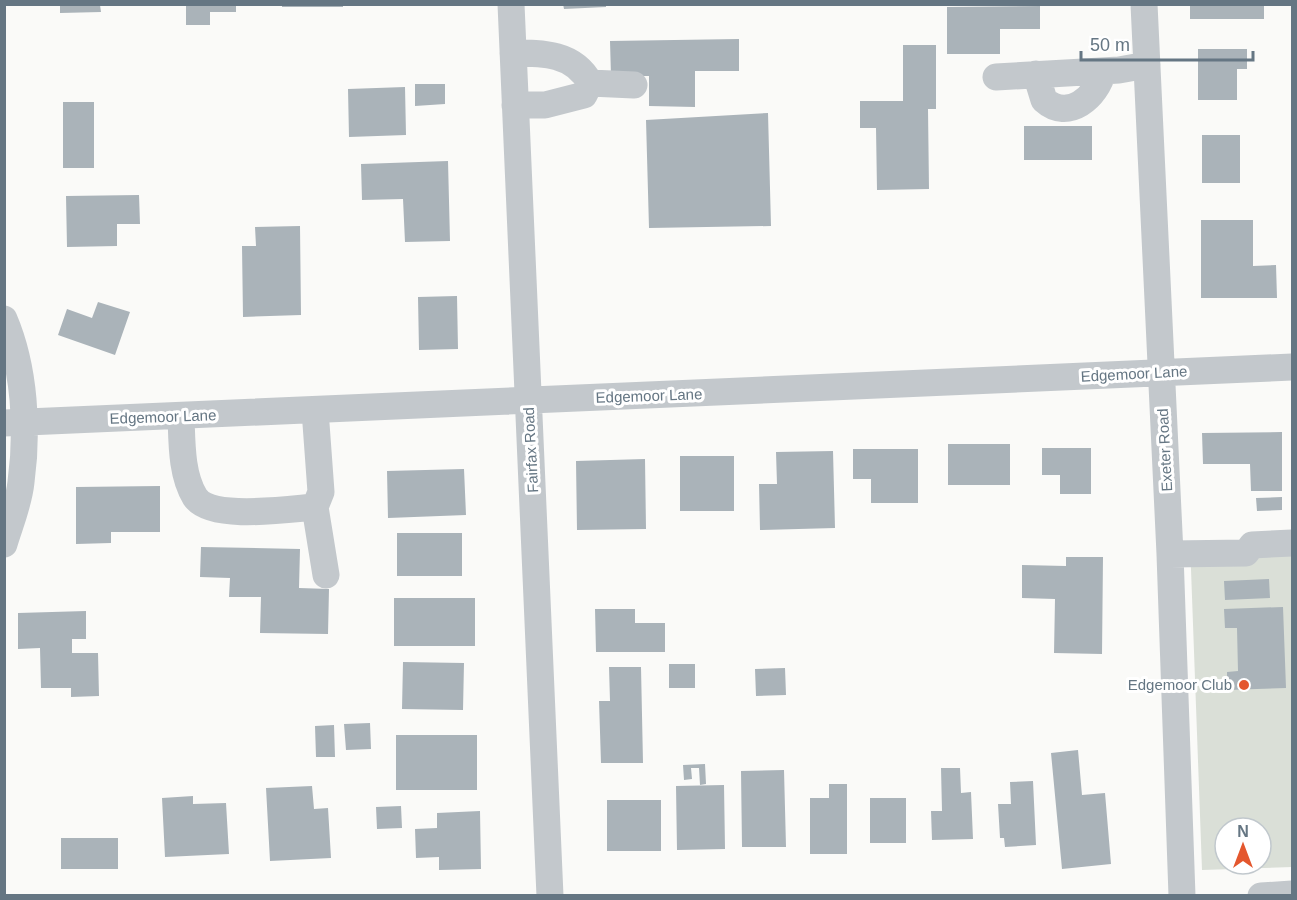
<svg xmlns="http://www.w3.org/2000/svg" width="1297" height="900" font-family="Arial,sans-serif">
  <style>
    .green { fill: #dadfd7; fill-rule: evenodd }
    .building { fill: #aab3b9 }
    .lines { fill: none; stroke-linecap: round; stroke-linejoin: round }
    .minor { stroke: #c3c8cc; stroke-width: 27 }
    .poi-dot { fill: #e4572e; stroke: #fff; stroke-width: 2 }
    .labels { text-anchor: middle; stroke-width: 6; stroke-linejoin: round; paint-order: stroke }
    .street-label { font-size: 15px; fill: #657683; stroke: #fff }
    .poi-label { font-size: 15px; fill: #657683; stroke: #fff; text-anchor: end }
  </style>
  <rect width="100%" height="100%" fill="#fafaf8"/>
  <!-- green -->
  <path class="green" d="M1292 538V867L1202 870 1190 542ZM1225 828H1261V864H1225Z"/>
  <!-- building -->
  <path class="building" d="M186 4H236V12H210V25H186Z
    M282 4H343V7H282Z
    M563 4H606V7L564 9Z
    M1190 4H1264V19H1190Z
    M60 5H100L101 12 60 13Z
    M1040 6V29H1000V54H947V7Z
    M739 39V71H695V107L649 106V76H611L610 41Z
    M903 45H936V109H928L929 189 877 190 876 128H860V101H903Z
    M1198 49H1247V69H1237V100H1198Z
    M415 84H445V104L415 106Z
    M405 87 406 135 349 137 348 89Z
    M63 102H94V168H63Z
    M768 113 771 226 649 228 646 120Z
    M1024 126H1092V160H1024Z
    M1202 135H1240V183H1202Z
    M448 161 450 241 405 242 403 199 362 200 361 164Z
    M139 195 140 224H117V246L67 247 66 196Z
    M1201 220H1253V266L1276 265 1277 298H1201Z
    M300 226 301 315 243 317 242 246H256L255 227Z
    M457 296 458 349 419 350 418 297Z
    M98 302 130 312 115 355 58 335 67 309 92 318Z
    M1282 432V491H1251L1250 464H1203L1202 433Z
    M948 444H1010V485H948Z
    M1042 448H1091V494H1060V475H1042Z
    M853 449H918V503H871V479H853Z
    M833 451 835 528 760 530 759 484H777L776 452Z
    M680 456H734V511H680Z
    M645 459 646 529 577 530 576 461Z
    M464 469 466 515 388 518 387 471Z
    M160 486V532H111V543L76 544V487Z
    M1282 497V510L1257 511 1256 498Z
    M397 533H462V576H397Z
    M201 547 300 549 299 588 329 589 328 634 260 633 261 597H229L230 578 200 577Z
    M1066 557H1103L1102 654 1054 653 1055 599 1022 598V565L1066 566Z
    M1269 579 1270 598 1225 600 1224 581Z
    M394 598H475V646H394Z
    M1283 607 1286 688 1227 690V672L1238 671 1237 628H1225L1224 609Z
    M595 609H635V623H665V652H596Z
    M86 611V639H72V653H98L99 696 71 697V688H41L40 648 18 649V613Z
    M403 662 464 663 463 710 402 709Z
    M669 664H695V688H669Z
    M609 667H641L643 763H601L599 701H610Z
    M785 668 786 695 756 696 755 669Z
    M370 723 371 749 346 750 344 724Z
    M334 725 335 757H316L315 726Z
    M396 735H477V790H396Z
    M1078 750 1082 795 1105 793 1111 864 1062 869 1051 753Z
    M705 764 706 784 700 785 699 768H691L692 779 684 780 683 765Z
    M941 768H960L961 793 971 792 973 839 932 840 931 811H942Z
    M784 770 786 847H742L741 771Z
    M1033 781 1036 845 1005 847 1004 838H1000L998 804H1011L1010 782Z
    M829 784H847V854H810V798H829Z
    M724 785 725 849 677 850 676 786Z
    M312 786 314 809 328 808 331 858 270 861 266 788Z
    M193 796V804L226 803 229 854 165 857 162 798Z
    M870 798H906V843H870Z
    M607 800H661V851H607Z
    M401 806 402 828 377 829 376 807Z
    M480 811 481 869 439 870V857L416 858 415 829 437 828V813Z
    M61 838H118V869H61Z"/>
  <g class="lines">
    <!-- minor -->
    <path class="minor" d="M511 4 550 896
      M1144 4 1170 554 1182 896
      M513 53C543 53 574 53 590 83L584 95 545 105H515
      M1036 74 1044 100C1068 122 1097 97 1103 71
      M996 77 1119 70 1147 65
      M590 83 634 85
      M4 319C25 368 28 430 21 482 19 503 10 524 4 544
      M181 416C182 442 181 474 195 497 211 521 289 509 315 507L321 492 315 410
      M4 423 1292 367
      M315 507 326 575
      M1170 554 1246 553 1252 545 1292 543
      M1261 896 1292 894"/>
  </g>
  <!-- markers -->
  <circle class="poi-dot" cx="1244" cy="685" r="6"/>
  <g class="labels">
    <!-- street labels -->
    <g class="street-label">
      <text transform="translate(1134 374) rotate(-3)" y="5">Edgemoor Lane</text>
      <text transform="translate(649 396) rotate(-2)" y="5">Edgemoor Lane</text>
      <text transform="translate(163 417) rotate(-2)" y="5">Edgemoor Lane</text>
      <text transform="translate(531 450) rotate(-93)" y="5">Fairfax Road</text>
      <text transform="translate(1165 450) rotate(-93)" y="5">Exeter Road</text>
    </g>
    <!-- poi labels -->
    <g class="poi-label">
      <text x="1232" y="690">Edgemoor Club</text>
    </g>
  </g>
  <!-- border -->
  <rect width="1297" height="900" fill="none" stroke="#657683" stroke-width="12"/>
  <!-- north arrow -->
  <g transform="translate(1243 846)"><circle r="28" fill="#ffffff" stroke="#c1c8cd" stroke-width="1.5"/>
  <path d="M0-4.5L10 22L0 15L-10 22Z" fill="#e4572e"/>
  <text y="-9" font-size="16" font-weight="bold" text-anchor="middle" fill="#657683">N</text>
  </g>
  <!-- scale -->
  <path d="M1081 51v9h172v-9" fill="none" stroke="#657683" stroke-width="3"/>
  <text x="1090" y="51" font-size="18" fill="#657683" stroke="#ffffff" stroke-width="4.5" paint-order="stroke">50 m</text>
</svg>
